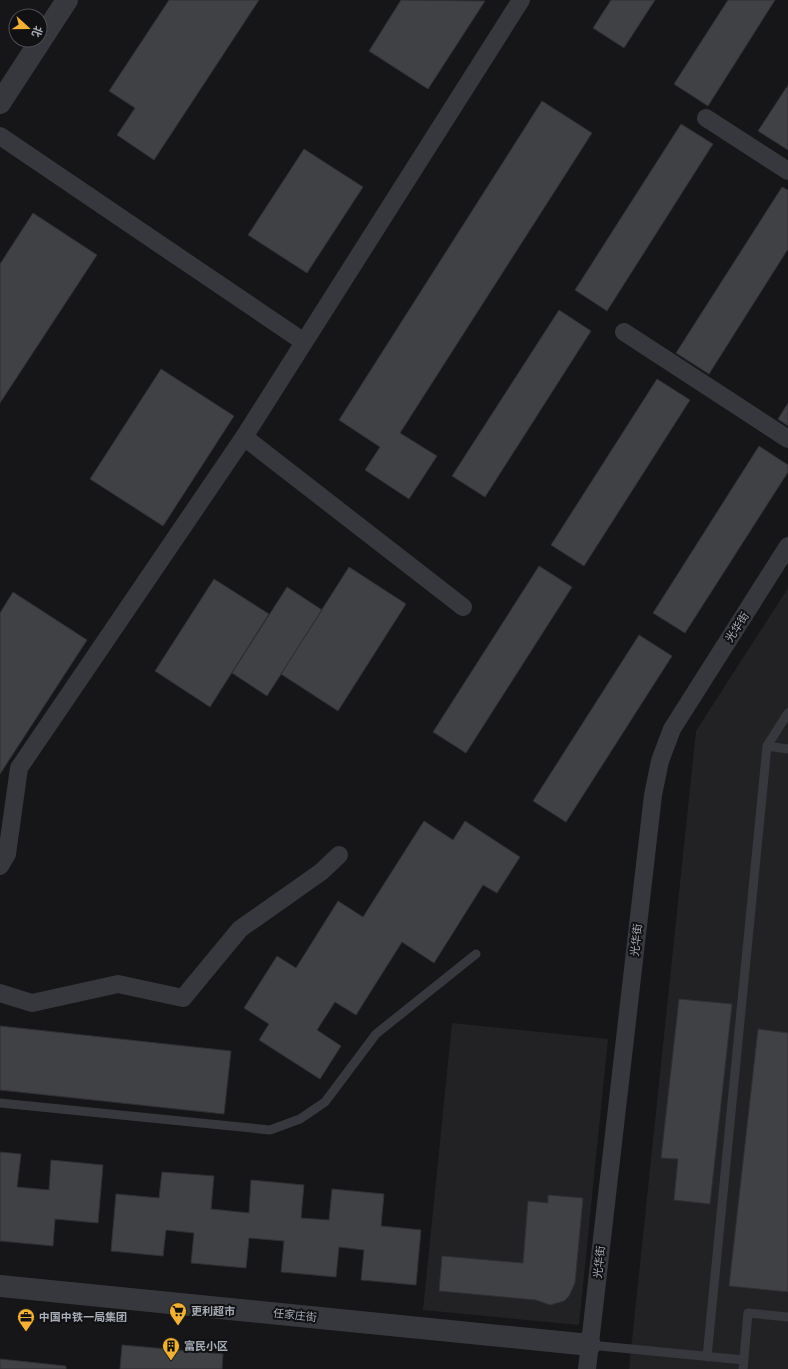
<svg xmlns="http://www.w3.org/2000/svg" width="788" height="1369" font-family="'Nunito Sans','Noto Sans SC',sans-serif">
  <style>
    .built { fill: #222225 }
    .building { fill: #404145; stroke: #303034 }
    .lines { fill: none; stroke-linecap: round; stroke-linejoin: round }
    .service { stroke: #37383d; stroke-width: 9 }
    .minor { stroke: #37383d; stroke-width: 18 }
    .tertiary { stroke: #37383d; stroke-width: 22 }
    .labels { text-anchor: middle; stroke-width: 4; stroke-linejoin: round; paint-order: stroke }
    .street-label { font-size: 11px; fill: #a8adb8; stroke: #111113 }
    .poi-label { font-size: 11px; font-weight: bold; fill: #a8adb8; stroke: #111113; text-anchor: start }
  </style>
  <rect width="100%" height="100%" fill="#161618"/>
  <!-- built -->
  <path class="built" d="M788 588V1369H629L696 731Z
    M452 1023 608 1039 579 1325 423 1310Z"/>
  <!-- building -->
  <path class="building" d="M169 0H259L154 160 117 135 135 108 109 91Z
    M401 0 485 1 428 89 369 51Z
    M611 0H655L624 48 593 28Z
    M728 0H775L708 106 674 84Z
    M788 85V150L758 131Z
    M542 101 592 133 400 433 437 456 409 499 365 470 380 447 339 420Z
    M681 124 713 144 607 311 575 290Z
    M304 149 363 187 307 273 248 235Z
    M782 187 788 190V249L709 374 676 353Z
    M33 213 97 255 0 403V264Z
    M559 310 591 331 485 497 452 476Z
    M161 369 234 416 163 526 90 479Z
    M657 379 690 400 584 566 551 545Z
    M788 403V426L778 419Z
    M759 446 788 465V472L685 633 653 613Z
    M539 566 572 587 466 753 433 732Z
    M349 567 406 604 338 711 281 674Z
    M214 579 269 614 210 707 155 671Z
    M287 587 322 610 267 696 232 673Z
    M13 592 87 640 0 774V613Z
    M639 635 672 656 566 822 533 801Z
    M424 821 453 840 465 821 520 857 497 893 483 885 434 963 402 942 356 1015 335 1002 317 1030 341 1046 320 1079 259 1040 269 1024 244 1008 277 956 296 968 338 901 363 917Z
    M679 999 732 1004 710 1204 674 1200 678 1159 661 1158Z
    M0 1026 231 1051 224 1114 0 1090Z
    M758 1029 788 1033V1292L729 1286Z
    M0 1152 21 1154 17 1187 49 1190 51 1160 103 1165 98 1223 55 1219 53 1246 0 1241Z
    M162 1172 214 1176 211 1209 249 1213 251 1180 304 1185 301 1218 329 1220 332 1189 384 1194 381 1226 421 1230 416 1285 361 1280 364 1250 339 1247 336 1277 281 1272 284 1241 249 1238 246 1268 191 1263 194 1233 166 1230 163 1256 111 1251 116 1194 159 1198Z
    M548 1195 583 1198 575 1283 569 1296 564 1301 550 1305 536 1300 439 1291 442 1256 523 1263 528 1201 548 1203Z
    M122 1345 223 1354 222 1369H120Z
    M0 1359 66 1366V1369H0Z"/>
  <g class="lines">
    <!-- service -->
    <path class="service" d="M767 746 788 749
      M0 1103 270 1130 300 1119 325 1102 376 1034 476 954
      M590 1345 744 1360
      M707 1357 767 746 788 713
      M743 1369 748 1313 788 1317"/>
    <!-- minor -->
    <path class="minor" d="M706 118 788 171
      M0 136 304 342
      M624 332 788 439
      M463 607 244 437 521 0
      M0 866 7 854 19 768 244 437
      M0 993 32 1003 118 984 183 998 240 929 321 872 339 855
      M587 1369 653 795 660 761 672 729 788 546"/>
    <!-- tertiary -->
    <path class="tertiary" d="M0 103 67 0
      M0 1286 590 1345"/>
  </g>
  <!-- icons -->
  <defs>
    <g id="supermarket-pin" transform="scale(0.9)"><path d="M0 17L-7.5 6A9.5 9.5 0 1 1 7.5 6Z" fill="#f2b134" stroke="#111113"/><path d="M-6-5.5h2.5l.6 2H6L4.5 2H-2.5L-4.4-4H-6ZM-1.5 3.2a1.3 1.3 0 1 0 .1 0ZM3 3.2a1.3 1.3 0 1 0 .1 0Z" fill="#111"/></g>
    <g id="office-pin" transform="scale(0.9)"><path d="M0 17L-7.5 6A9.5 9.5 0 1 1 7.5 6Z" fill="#f2b134" stroke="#111113"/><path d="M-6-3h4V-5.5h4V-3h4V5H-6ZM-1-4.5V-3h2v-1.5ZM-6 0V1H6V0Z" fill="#111"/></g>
    <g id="building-pin" transform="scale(0.9)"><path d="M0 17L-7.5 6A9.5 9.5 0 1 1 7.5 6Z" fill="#f2b134" stroke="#111113"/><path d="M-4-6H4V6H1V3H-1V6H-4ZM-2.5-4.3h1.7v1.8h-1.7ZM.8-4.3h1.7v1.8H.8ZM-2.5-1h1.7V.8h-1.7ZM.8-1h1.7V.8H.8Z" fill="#111"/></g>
  </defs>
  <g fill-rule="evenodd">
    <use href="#supermarket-pin" x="178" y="1311"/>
    <use href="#office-pin" x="26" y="1317"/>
    <use href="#building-pin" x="171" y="1346"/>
  </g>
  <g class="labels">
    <!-- street labels -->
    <g class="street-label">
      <text transform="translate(737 627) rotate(-57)" y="4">光华街</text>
      <text transform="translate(636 940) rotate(-84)" y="4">光华街</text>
      <text transform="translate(599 1262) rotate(-84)" y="4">光华街</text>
      <text transform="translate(295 1315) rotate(6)" y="4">任家庄街</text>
    </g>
    <!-- poi labels -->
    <g class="poi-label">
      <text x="191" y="1315">更利超市</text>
      <text x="39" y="1321">中国中铁一局集团</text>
      <text x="184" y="1350">富民小区</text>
    </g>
  </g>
  <!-- north arrow -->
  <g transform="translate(28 28) rotate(111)"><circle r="19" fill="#111113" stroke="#4d4f55"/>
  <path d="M0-3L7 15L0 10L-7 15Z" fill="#f2b134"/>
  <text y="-6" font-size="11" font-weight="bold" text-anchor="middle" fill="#a8adb8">北</text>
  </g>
</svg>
